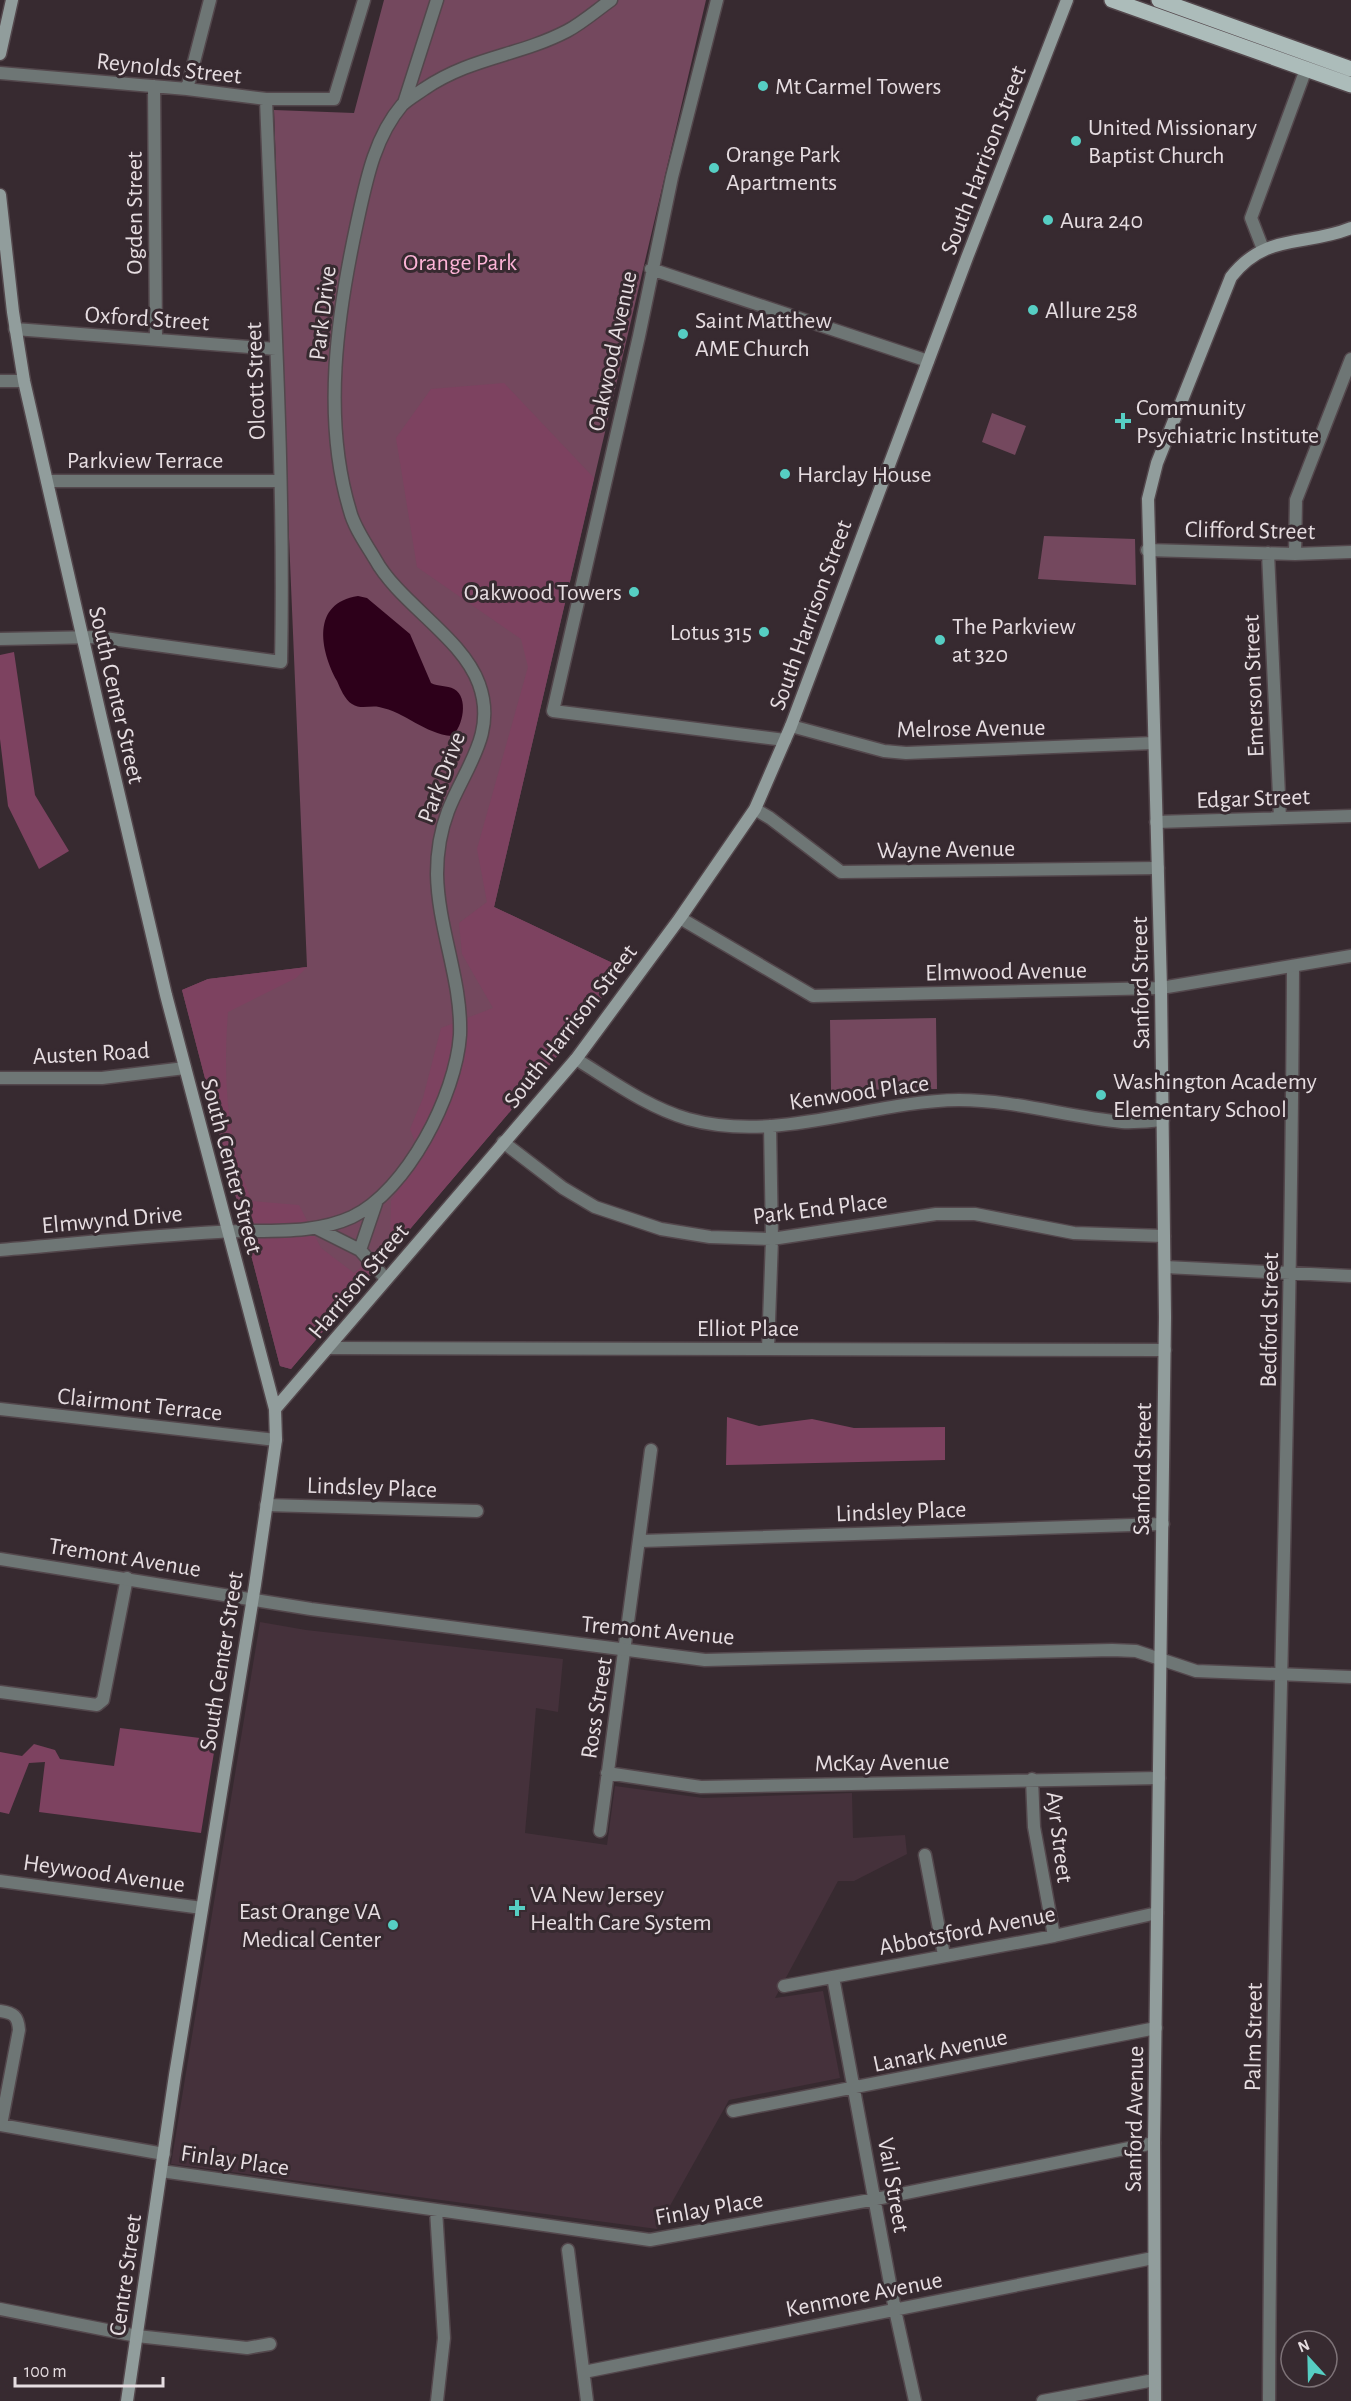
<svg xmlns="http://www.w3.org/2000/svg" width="1351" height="2401" font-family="'Alegreya Sans',sans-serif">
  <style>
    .built { fill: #45313b }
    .green { fill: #74485e }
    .forest { fill: #7d4260 }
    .water { fill: #2d001a }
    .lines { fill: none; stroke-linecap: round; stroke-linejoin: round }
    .minor-casing { stroke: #53474c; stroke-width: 15 }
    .tertiary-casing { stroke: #53474c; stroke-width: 15 }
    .secondary-casing { stroke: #53474c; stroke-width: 15 }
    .primary-casing { stroke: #53474c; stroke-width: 18 }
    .minor { stroke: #6e7675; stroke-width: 12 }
    .tertiary { stroke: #6e7675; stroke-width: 12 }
    .secondary { stroke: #919d9c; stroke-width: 12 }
    .primary { stroke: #acbcba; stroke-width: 15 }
    .poi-dot { fill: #56cec3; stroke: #372a30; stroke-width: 2 }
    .labels { text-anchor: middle; stroke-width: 6; stroke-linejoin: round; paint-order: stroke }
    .street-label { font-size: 24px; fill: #e6dde1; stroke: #372a30 }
    .poi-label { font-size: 24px; fill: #e6dde1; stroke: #372a30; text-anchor: start }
    .park-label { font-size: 24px; fill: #fdb4d7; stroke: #372a30 }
  </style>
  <rect width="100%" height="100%" fill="#372a30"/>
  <!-- built -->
  <path class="built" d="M260 1622 306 1630 563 1659 558 1712 536 1708 525 1833 607 1845 615 1786 703 1798 852 1793 853 1838 905 1835 907 1854 854 1881H838L775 1998 823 1991 840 2078 729 2100 657 2229 171 2164Z"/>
  <!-- green -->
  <path class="green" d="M384 0H706L494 907 623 968 576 1034 291 1369 280 1366 182 990 208 979 307 967 287 490 274 110 354 113Z
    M992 413 1026 426 1015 455 982 442Z
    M1044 536 1135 539 1136 585 1038 579Z
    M936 1018 937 1089 831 1090 830 1020Z"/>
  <!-- forest -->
  <path class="forest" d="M504 383 594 478 494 907 623 968 576 1034 291 1369 280 1366 182 990 208 979 307 967 296 978 228 1012C223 1075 226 1142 252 1201L299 1205 321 1248 354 1273 390 1244 391 1201 421 1157 410 1129 423 1098 441 1028 493 1008 462 954 459 923 487 902 477 849 528 667 521 639 417 567 396 438 431 389Z
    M14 652 35 795 69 851 39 869 8 806 0 739V655Z
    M727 1417 759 1426 812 1419 854 1428 945 1427V1460L726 1465Z
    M120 1728 216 1740 201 1833 39 1812 45 1762 29 1763 9 1814 0 1812V1752L22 1756 34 1744 55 1750 60 1759 114 1766Z"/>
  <!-- water -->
  <path class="water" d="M358 596 367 598 410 634 431 683C438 687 447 685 454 689 469 697 463 727 452 736 425 734 405 712 379 707 370 705 361 710 352 704 345 700 340 688 337 681 320 650 311 603 358 596Z"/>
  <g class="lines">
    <!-- minor casing -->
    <g class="minor-casing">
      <path id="minor" d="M717 0 672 177 639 336 553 711 785 740
        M0 73 187 89 266 99H334L364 0
        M154 86 156 340
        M187 89 210 0
        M404 103 437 0
        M1263 249 1251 218 1306 69
        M651 269 928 361
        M15 329 276 349
        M0 381H24
        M47 481H279
        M1147 550 1295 554 1351 552
        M1268 553 1280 818
        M1295 554 1296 500 1351 359
        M0 639 97 637 281 662C285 475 273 286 266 99
        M791 726 884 751 906 753 1154 743
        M755 809 770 818 841 872 1158 868
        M1156 822 1351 816
        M576 1059C612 1081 647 1107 688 1119 778 1144 869 1101 959 1100 1015 1100 1067 1117 1122 1122 1135 1123 1150 1121 1163 1120
        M0 1078H102L185 1068
        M503 1142 563 1188 595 1207 661 1229 710 1237 772 1239 936 1214H975L1074 1233 1164 1236
        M316 1228 360 1250 386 1279
        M0 1250C72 1244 145 1236 218 1232 262 1229 311 1236 352 1217 407 1191 456 1095 460 1035 462 980 438 929 437 874 437 852 440 832 448 811 465 767 497 734 479 684 462 637 399 603 375 559 366 544 354 527 350 511 322 419 337 315 357 223 366 182 374 138 402 105 408 99 417 94 424 89 471 57 519 56 567 31 582 23 597 10 611 0
        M360 1250 376 1203
        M1165 1267 1351 1276
        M330 1348 1165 1350
        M768 1349 772 1239 770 1126
        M0 1409 276 1440
        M266 1505 477 1511
        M641 1541 1163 1524
        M0 1692 97 1705 103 1700 127 1578
        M607 1773 701 1787 1159 1778
        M1032 1779 1034 1827 1054 1936
        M600 1831 651 1450
        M925 1855 944 1955
        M0 1881 202 1908
        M833 1977 895 2310 915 2401
        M784 1986 1054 1936 1157 1913
        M0 2011C14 2013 18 2016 19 2030L1 2125
        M733 2111 1156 2028
        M0 2125 164 2154
        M161 2171 650 2240 876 2199 1154 2143
        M436 2210 444 2338 437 2401
        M568 2250 587 2401
        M0 2309 137 2336 247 2348 270 2344
        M584 2372 1153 2258
        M1043 2401 1154 2380
        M1269 2401C1271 1923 1291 1445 1293 966"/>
    </g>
    <!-- tertiary casing -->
    <g class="tertiary-casing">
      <path id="tertiary" d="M680 918 813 996 1161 988 1351 956
        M0 1559 311 1609 705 1660 1112 1650 1136 1651 1196 1671 1351 1677"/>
    </g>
    <!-- secondary casing -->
    <g class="secondary-casing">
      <path id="secondary" d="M0 54 12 0
        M0 195 13 312 24 381 101 718 166 995 275 1409 276 1440 255 1585 175 2075 127 2401
        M275 1409 576 1059 680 918 755 809 791 726 968 255 1067 0
        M1155 2401 1154 2143 1165 1317 1161 988 1148 499 1157 463 1231 277C1266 232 1305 247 1351 228"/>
    </g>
    <!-- primary casing -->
    <g class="primary-casing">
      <path id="primary" d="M1112 0 1351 85
        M1159 0 1351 69"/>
    </g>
    <!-- minor -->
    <use href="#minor" class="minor"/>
    <!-- tertiary -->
    <use href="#tertiary" class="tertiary"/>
    <!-- secondary -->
    <use href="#secondary" class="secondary"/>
    <!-- primary -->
    <use href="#primary" class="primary"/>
  </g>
  <!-- markers -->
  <g class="poi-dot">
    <circle cx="763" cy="86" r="6"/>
    <circle cx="1076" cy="141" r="6"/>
    <circle cx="714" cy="168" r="6"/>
    <circle cx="1048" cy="220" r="6"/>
    <circle cx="1033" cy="310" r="6"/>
    <circle cx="683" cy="334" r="6"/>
    <path d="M1120 412h6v6h6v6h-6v6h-6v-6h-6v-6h6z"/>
    <circle cx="785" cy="474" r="6"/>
    <circle cx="634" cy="592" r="6"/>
    <circle cx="764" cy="632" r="6"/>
    <circle cx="940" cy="640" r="6"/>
    <circle cx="1101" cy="1095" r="6"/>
    <path d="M514 1899h6v6h6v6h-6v6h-6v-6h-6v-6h6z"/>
    <circle cx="393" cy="1925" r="6"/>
  </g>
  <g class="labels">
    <!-- street labels -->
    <g class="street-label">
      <text transform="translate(169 68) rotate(6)" y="8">Reynolds Street</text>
      <text transform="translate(983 160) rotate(-69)" y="8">South Harrison Street</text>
      <text transform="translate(134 213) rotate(-90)" y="8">Ogden Street</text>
      <text transform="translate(322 313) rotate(-83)" y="8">Park Drive</text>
      <text transform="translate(147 318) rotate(4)" y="8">Oxford Street</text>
      <text transform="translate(612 351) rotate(-78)" y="8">Oakwood Avenue</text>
      <text transform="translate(255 381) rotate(-92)" y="8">Olcott Street</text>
      <text x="145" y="468">Parkview Terrace</text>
      <text transform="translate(1250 530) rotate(1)" y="8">Clifford Street</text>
      <text transform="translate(810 615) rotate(-70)" y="8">South Harrison Street</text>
      <text transform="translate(1253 686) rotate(-92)" y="8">Emerson Street</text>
      <text transform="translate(117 695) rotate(77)" y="8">South Center Street</text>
      <text transform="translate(971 728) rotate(-1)" y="8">Melrose Avenue</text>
      <text transform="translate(441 777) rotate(-69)" y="8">Park Drive</text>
      <text transform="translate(1253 798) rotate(-2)" y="8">Edgar Street</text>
      <text transform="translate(946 849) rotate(-1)" y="8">Wayne Avenue</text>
      <text transform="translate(1006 971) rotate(-1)" y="8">Elmwood Avenue</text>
      <text transform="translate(1140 983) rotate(-91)" y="8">Sanford Street</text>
      <text transform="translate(570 1026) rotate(-52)" y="8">South Harrison Street</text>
      <text transform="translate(91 1053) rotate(-3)" y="8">Austen Road</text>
      <text transform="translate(859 1092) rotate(-8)" y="8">Kenwood Place</text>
      <text transform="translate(232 1166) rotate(75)" y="8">South Center Street</text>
      <text transform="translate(820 1208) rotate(-7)" y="8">Park End Place</text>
      <text transform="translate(112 1219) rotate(-5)" y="8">Elmwynd Drive</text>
      <text transform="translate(358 1281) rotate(-50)" y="8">Harrison Street</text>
      <text transform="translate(1269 1320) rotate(-89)" y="8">Bedford Street</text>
      <text x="748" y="1336">Elliot Place</text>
      <text transform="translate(140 1404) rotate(6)" y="8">Clairmont Terrace</text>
      <text transform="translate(1142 1469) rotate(-89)" y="8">Sanford Street</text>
      <text transform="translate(372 1487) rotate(2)" y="8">Lindsley Place</text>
      <text transform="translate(901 1511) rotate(-2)" y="8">Lindsley Place</text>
      <text transform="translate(125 1557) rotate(9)" y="8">Tremont Avenue</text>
      <text transform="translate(658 1630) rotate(5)" y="8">Tremont Avenue</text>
      <text transform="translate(221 1661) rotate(-81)" y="8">South Center Street</text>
      <text transform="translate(596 1708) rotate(-81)" y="8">Ross Street</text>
      <text transform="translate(882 1762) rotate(-1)" y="8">McKay Avenue</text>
      <text transform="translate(1060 1837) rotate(83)" y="8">Ayr Street</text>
      <text transform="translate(104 1873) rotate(8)" y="8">Heywood Avenue</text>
      <text transform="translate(967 1930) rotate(-11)" y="8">Abbotsford Avenue</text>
      <text transform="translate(1253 2037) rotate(-89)" y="8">Palm Street</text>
      <text transform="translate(940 2050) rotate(-12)" y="8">Lanark Avenue</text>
      <text transform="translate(1134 2119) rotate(-89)" y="8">Sanford Avenue</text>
      <text transform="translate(235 2160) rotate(8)" y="8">Finlay Place</text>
      <text transform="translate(894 2185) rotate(80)" y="8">Vail Street</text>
      <text transform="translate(709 2208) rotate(-10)" y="8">Finlay Place</text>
      <text transform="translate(125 2275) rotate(-82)" y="8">Centre Street</text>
      <text transform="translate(864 2294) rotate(-11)" y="8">Kenmore Avenue</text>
    </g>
    <!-- poi labels -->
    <g class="poi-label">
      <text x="775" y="94">Mt Carmel Towers</text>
      <text x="1088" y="135">United Missionary<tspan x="1088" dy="28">Baptist Church</tspan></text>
      <text x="726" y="162">Orange Park<tspan x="726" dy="28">Apartments</tspan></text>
      <text x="1060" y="228">Aura 240</text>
      <text x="1045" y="318">Allure 258</text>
      <text x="695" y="328">Saint Matthew<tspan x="695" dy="28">AME Church</tspan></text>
      <text x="1136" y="415">Community<tspan x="1136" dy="28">Psychiatric Institute</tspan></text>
      <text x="797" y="482">Harclay House</text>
      <text x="622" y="600" text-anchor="end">Oakwood Towers</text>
      <text x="952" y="634">The Parkview<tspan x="952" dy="28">at 320</tspan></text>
      <text x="752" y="640" text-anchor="end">Lotus 315</text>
      <text x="1113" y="1089">Washington Academy<tspan x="1113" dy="28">Elementary School</tspan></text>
      <text x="530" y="1902">VA New Jersey<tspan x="530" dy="28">Health Care System</tspan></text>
      <text x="381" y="1919" text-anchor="end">East Orange VA<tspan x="381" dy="28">Medical Center</tspan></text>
    </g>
    <!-- park labels -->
    <g class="park-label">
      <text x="460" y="270">Orange Park</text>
    </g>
  </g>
  <!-- north arrow -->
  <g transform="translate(1309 2359) rotate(338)"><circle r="28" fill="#372a30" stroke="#7d7277" stroke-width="1.5"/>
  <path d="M0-4.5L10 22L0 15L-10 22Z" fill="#56cec3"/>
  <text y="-9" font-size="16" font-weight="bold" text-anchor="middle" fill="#e6dde1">N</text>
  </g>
  <!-- scale -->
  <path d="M15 2377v9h148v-9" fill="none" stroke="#e6dde1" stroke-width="3"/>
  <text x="24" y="2377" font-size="18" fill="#e6dde1" stroke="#372a30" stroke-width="4.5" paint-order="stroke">100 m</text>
</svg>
